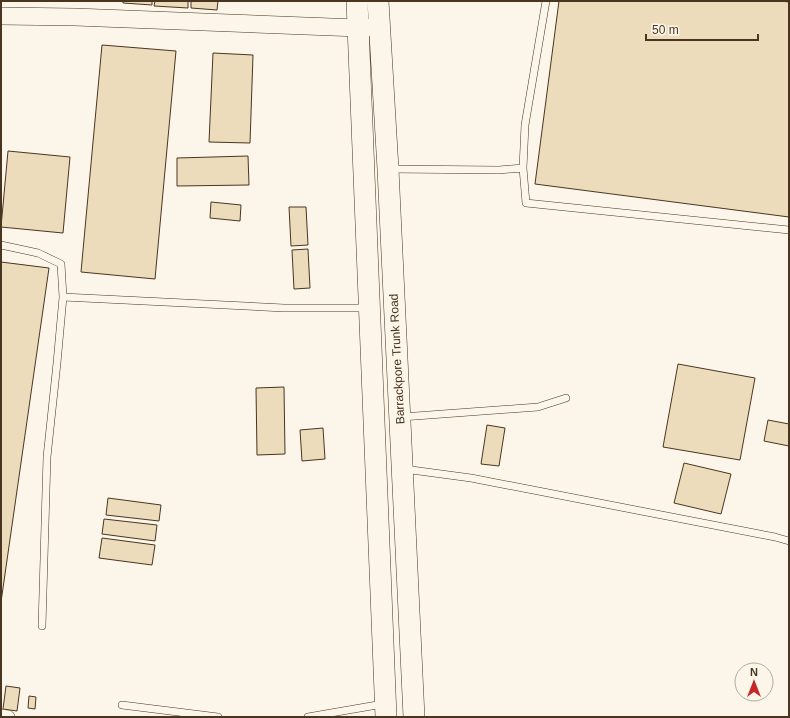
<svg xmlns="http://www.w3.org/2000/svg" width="790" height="718" font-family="Helvetica,sans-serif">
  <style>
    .building { fill: #ecdcbc; stroke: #4a3520 }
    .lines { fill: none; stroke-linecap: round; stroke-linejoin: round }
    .service-casing { stroke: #4a3520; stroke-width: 8 }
    .minor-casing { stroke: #4a3520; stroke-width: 14 }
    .tertiary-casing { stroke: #4a3520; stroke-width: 18 }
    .primary-casing { stroke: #4a3520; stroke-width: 22 }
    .service { stroke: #fbf6e9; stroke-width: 7 }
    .minor { stroke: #fbf6e9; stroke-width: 13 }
    .tertiary { stroke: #fbf6e9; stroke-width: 17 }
    .primary { stroke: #fbf6e9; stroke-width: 21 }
    .labels { text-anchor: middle; stroke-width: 3; stroke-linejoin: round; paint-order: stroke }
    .street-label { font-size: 12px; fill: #4a3520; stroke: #fbf6e9 }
  </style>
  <rect width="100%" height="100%" fill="#fbf6e9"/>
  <!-- building -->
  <path class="building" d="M123 1H152V5L123 3Z
    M155 1H188V8L154 6Z
    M191 1H218L217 10 191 8Z
    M559 1H780L789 2V217L535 184Z
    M102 45 176 51 155 279 81 272Z
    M213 53 253 55 250 143 209 142Z
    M8 151 70 157 63 233 1 227Z
    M248 156 249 185 177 186V158Z
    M211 202 241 205 240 221 210 218Z
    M289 207H306L308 245 291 246Z
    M308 249 310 288 294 289 292 250Z
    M1 262 49 268 1 602Z
    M678 364 755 378 740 460 663 447Z
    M284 387 285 454 257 455 256 388Z
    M768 420 789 424V446L764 441Z
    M487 425 505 428 499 466 481 464Z
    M323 428 325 459 302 461 300 430Z
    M684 463 731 474 721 514 674 503Z
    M108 498 161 505 159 521 106 515Z
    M104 519 157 525 155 541 102 534Z
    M102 538 155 545 152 565 99 558Z
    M6 686 20 688 17 711 3 709Z
    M29 696 36 697 35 709 28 708Z"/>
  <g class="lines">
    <!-- service casing -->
    <g class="service-casing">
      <path id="service" d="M523 168 526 203 789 230
        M390 169 499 170 523 168 525 125 546 1
        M1 245 38 253 61 264 63 297
        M402 417 538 407 566 398
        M404 469 471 478 775 537 789 541
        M42 626 47 457 57 363 63 297 284 308H367
        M122 705 218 717
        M308 717 383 704"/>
    </g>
    <!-- minor casing -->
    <g class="minor-casing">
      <path id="minor" d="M1 716 8 717"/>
    </g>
    <!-- tertiary casing -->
    <g class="tertiary-casing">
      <path id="tertiary" d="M1 16 75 17 358 28 380 27"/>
    </g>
    <!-- primary casing -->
    <g class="primary-casing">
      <path id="primary" d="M357 1 386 717
        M378 1 388 169 414 717"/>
    </g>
    <!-- service -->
    <use href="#service" class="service"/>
    <!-- minor -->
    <use href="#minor" class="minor"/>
    <!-- tertiary -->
    <use href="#tertiary" class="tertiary"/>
    <!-- primary -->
    <use href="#primary" class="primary"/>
  </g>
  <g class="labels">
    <!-- street labels -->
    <g class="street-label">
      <text transform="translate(397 359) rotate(-93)" y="4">Barrackpore Trunk Road</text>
    </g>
  </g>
  <!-- border -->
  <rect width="790" height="718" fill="none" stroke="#4a3520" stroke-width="4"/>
  <!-- north arrow -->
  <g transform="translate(754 682)"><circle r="19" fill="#fbf6e9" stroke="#b4a999"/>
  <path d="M0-3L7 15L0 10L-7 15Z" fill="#c62828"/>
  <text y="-6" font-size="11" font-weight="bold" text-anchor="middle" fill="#4a3520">N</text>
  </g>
  <!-- scale -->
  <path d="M646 34v6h112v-6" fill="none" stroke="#4a3520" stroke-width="2"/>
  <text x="652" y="34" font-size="12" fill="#4a3520" stroke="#fbf6e9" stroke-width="3" paint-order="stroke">50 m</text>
</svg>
